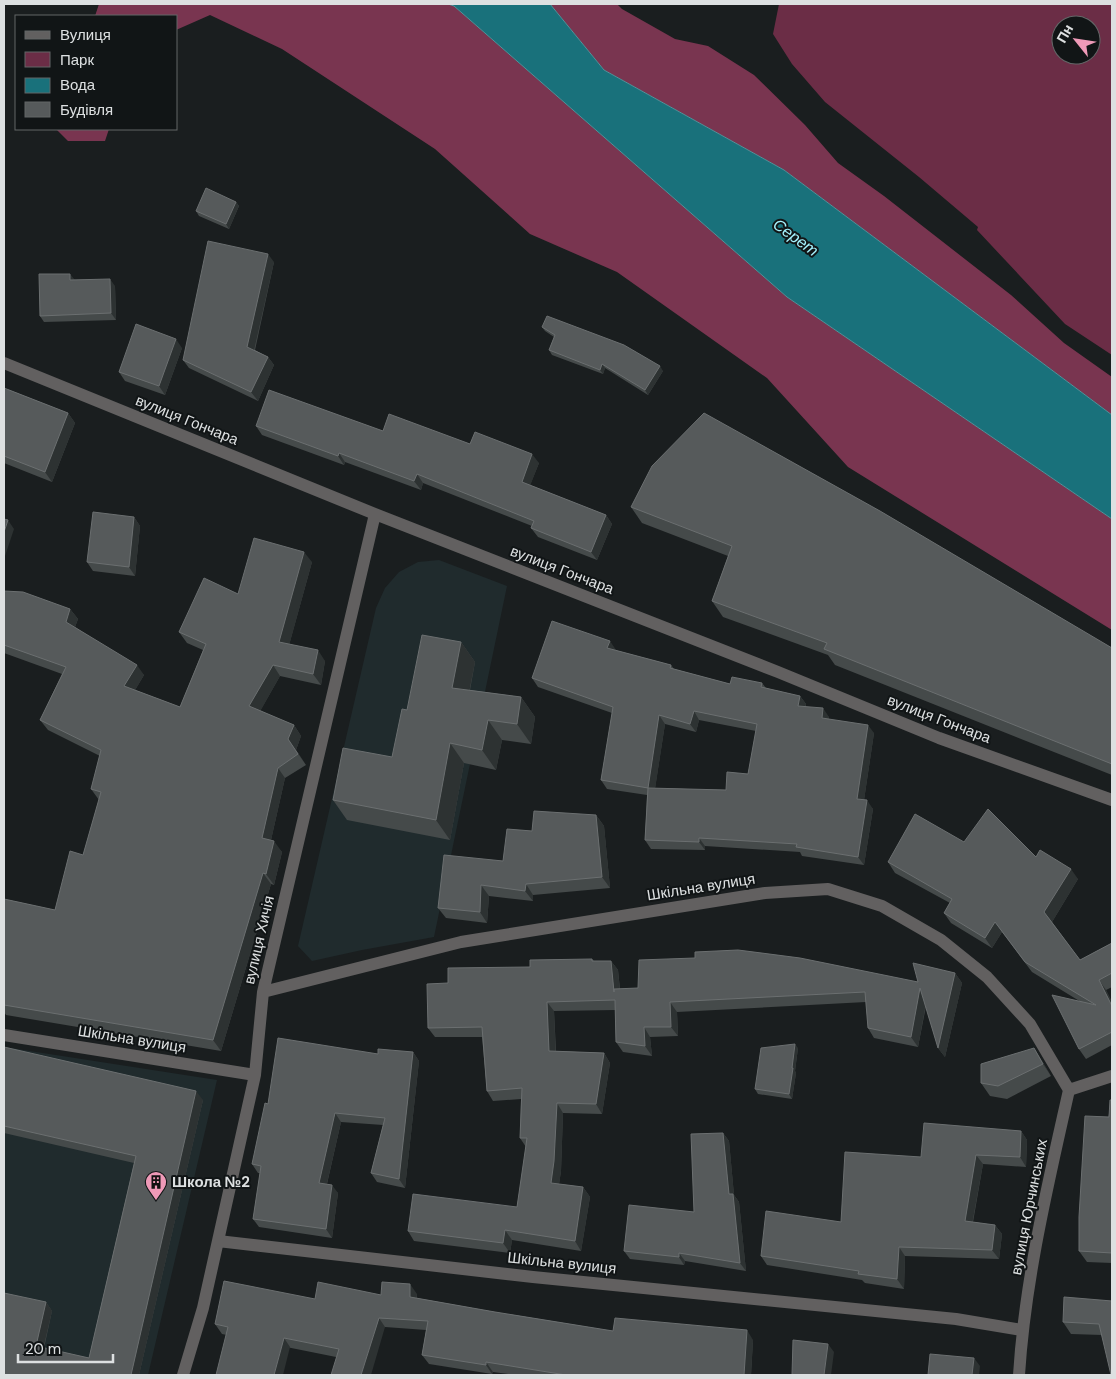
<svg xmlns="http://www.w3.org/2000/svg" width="1116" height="1379" font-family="'DM Sans',sans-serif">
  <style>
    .built { fill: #202b2d }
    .green { fill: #6b2d46; fill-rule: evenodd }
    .forest { fill: #793550 }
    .water { fill: #19717b; stroke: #54929a }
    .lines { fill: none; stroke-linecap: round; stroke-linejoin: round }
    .minor { stroke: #626060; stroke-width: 12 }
    .wall { fill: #454a4a; fill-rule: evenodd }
    .shaded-wall { fill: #2d3232 }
    .building { fill: #565a5b; stroke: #6b6f70; fill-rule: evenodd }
    .labels { text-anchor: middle; stroke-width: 4; stroke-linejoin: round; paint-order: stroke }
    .street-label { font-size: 15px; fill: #dde0e1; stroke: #111516 }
    .poi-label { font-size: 15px; font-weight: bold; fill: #dde0e1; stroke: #111516; text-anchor: start }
    .water-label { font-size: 16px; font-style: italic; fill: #a4f2fd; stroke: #111516 }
  </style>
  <rect width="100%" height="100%" fill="#1a1e1f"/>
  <!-- built -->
  <path class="built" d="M439 560 507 586 434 937 362 950 312 961 298 946 376 608 385 588 399 572 418 562Z
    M4 1047 217 1080 148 1375H4Z"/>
  <!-- green -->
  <path class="green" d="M779 4H1112V355L1065 324 977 230 978 227 919 177 825 102 792 64 773 34ZM1061 25H1091V55H1061Z"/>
  <!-- forest -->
  <path class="forest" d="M99 4H448L454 6 787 297 1112 519V630L848 467 767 378 617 272 530 234 435 149 282 49 210 15 176 30V16H95Z
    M550 4H617L622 9 675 39 708 46 754 75 805 125 838 163 884 196 1011 295 1064 343 1112 377V415L784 170 604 70Z
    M56 129H109L105 141H68Z"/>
  <!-- water -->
  <path class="water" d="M448 4H550L604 70 784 170 1112 415V519L787 297 454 6Z"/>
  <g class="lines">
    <!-- minor -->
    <path class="minor" d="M4 363 375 514 778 672 939 738 1112 800
      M263 992 461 942 765 893 828 889 882 906 941 940 987 977 1030 1024 1069 1090
      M4 1035 255 1075
      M218 1241 533 1277 956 1319 1022 1330
      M183 1375 203 1308 255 1075 263 992 375 514
      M1019 1375C1025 1279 1048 1184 1069 1090L1112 1076"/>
  </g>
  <!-- wall -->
  <path class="wall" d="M236 202 239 206 229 229 199 216 196 211Z
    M274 262 255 350 268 357 274 365 258 401 189 368 183 360Z
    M74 280 115 286 116 320 44 322 40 316Z
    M542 327 663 371 648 395 605 368 603 374 552 355 549 350 554 337 545 331Z
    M182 348 165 395 125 381 119 372Z
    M4 388 68 413 75 423 52 482 4 463Z
    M256 426 383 431 470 444 539 463 530 485 606 515 612 524 597 560 538 537 531 528 532 526 423 483 421 490 345 462 344 465 262 435Z
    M631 507 1112 648V775L835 665 828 655 723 617 712 601 728 556 642 523Z
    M134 517 140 526 135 576 93 571 87 562Z
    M312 562 289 645 325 661 321 685 280 676 260 711 294 725 301 736 296 750 306 765 285 778 271 840 282 852 274 885 271 884 221 1051 6 1015 4 1012V899L55 910 83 855 99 800 91 789 100 756 48 730 40 720 62 674 4 653V591L70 609 78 619 75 627 144 675 135 690 180 707 203 650 187 643 179 632 238 594Z
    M461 642 475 662 470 690 521 697 535 717 531 744 502 740 496 770 464 763 450 840 347 820 333 800 392 757 407 710Z
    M615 650 671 665 674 669 730 684 762 683 766 688 800 696 806 704V707L829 717V719L874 733 864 800 873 809 864 865 802 856 800 852 705 846V850L651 849 645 840 647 795 607 789 601 780 612 713 538 687 532 678ZM699 720 756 731 748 774 726 790 655 788 665 724 696 732Z
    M596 815 604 826 610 888 533 895V901L489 896 487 923 446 918 438 908 503 861 532 831Z
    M964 842 1036 857 1078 879 1052 922 1080 960 1112 943V987L1106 990 1112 1002V1045L1086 1059 1079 1049 1081 1002 1032 972 1002 932 992 948 951 923 944 913 950 903 895 873 888 862Z
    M592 959 594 961H611L618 970 620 989 918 982 955 973 962 983 945 1057 938 1048 926 1006 918 1047 874 1038 868 1028 866 1002 677 1012 678 1036 650 1037 652 1056 623 1052 616 1042 615 1010 554 1011 556 1051 604 1053 610 1063 602 1114 563 1113 561 1171 559 1184 583 1187 590 1197 581 1251 512 1240 510 1253 414 1241 408 1231 517 1207 526 1147 520 1138 521 1099 493 1101 487 1091 482 1037H435L428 1028 448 983 530 967Z
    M4 1047 203 1100 139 1375H4L46 1302 52 1311 44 1348 89 1358 134 1163 4 1133Z
    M798 1048 795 1071 796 1073 792 1099 758 1094 755 1089Z
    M1034 1048 1042 1061 1051 1076 1007 1099 990 1096 981 1083Z
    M413 1052 419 1061 405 1188 377 1182 371 1173 383 1125 341 1122 327 1184 338 1193 332 1238 259 1227 253 1219 260 1173H258L252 1164 268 1104 378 1054Z
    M1112 1100V1263L1087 1262 1079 1251Z
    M1021 1131 1027 1140 1026 1167 983 1164 973 1222 995 1225 1002 1234 999 1259 905 1256 904 1289 865 1283 862 1280 767 1265 761 1256 841 1222 921 1157Z
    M723 1133 729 1141 734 1195 739 1202 746 1271 685 1261 684 1265 630 1259 624 1251 694 1212Z
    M417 1294V1298L495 1312 613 1331 753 1340 751 1375H515L493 1372 492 1374 429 1364 422 1355 426 1330 385 1327 336 1357 222 1334 215 1324 315 1299 381 1295Z
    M1112 1301 1102 1335 1071 1334 1063 1322Z"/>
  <!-- shaded-wall -->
  <path class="shaded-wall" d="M236 202 239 206 229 229 226 224Z
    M268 254 274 262 253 355 247 347Z
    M70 274 75 280H70Z
    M110 279 115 286 116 320 111 313Z
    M176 339 182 348 165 395 159 386Z
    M268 357 274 365 258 401 251 392Z
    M602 364 605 368 603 374 600 370Z
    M660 366 663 371 648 395 645 390Z
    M68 413 75 423 52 482 45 472Z
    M339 453 345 462 344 465 338 456Z
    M532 454 539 463 528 491 522 482Z
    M417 474 423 483 421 490 414 481Z
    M606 515 612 524 597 560 591 552Z
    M134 517 140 526 135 576 129 567Z
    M8 520 14 529 4 559V532Z
    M304 552 312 562 287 653 279 642Z
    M70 609 78 619 73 632 66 622Z
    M610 641 616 650 613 656 607 648Z
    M461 642 475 662 466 708 452 688Z
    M318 650 325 661 321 685 313 674Z
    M137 665 144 675 131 697 124 686Z
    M273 665 280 676 257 717 249 706Z
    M800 696 806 704 804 714 798 706Z
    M521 697 535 717 531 744 517 724Z
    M823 708 829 717 828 726 822 718Z
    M694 711 699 720 696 732 690 724Z
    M659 715 665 724 654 796 648 788Z
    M488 720 502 740 496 770 482 750Z
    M294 725 301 736 296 750 306 765 288 739Z
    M868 725 874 733 863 807 857 799Z
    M450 743 464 763 450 840 436 820Z
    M278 768 285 778 269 849 262 838Z
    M867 800 873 809 864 865 858 857Z
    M596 815 604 826 610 888 602 877Z
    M699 838 705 846V850L699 842Z
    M274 841 282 852 274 885 266 874Z
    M1071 869 1078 879 1052 922 1044 912Z
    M263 873 271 884 221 1051 213 1040Z
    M526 884 533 895V901L525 891Z
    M481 885 489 896 487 923 480 912Z
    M995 922 1002 932 992 948 985 938Z
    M611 961 618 970 621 1002 614 992Z
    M955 973 962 983 945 1057 938 1048Z
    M1099 980 1106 990 1112 1002V1006Z
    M920 988 927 998 918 1047 911 1037Z
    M547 1002 554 1011 556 1060 549 1051Z
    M670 1002 677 1012 678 1036 671 1027Z
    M644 1027 650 1037 652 1056 645 1046Z
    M795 1044 798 1048 795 1071 796 1073 792 1099 789 1094 792 1068Z
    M1034 1048 1042 1061 1051 1076 1043 1064Z
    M413 1052 419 1061 405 1188 399 1179Z
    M604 1053 610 1063 602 1114 596 1104Z
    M196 1091 203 1100 139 1375H131Z
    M557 1103 563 1113 561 1171 558 1192 551 1183Z
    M335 1113 341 1122 325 1192 319 1183Z
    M1021 1131 1027 1140 1026 1167 1020 1157Z
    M723 1133 729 1141 734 1195 739 1202 746 1271 740 1263 729 1194Z
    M976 1155 983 1164 971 1230 965 1221Z
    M332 1185 338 1193 332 1238 326 1229Z
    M583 1187 590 1197 581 1251 575 1241Z
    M995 1225 1002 1234 999 1259 992 1250Z
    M505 1230 512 1240 510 1253 503 1243Z
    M899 1247 905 1256 904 1289 897 1279Z
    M679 1253 685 1261 684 1265 679 1257Z
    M410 1284 417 1294 416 1306 410 1297Z
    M46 1302 52 1311 42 1354 36 1346Z
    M379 1318 385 1327 371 1375H361Z
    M747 1330 753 1340 751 1375H744Z
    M284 1338 290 1347 283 1375H274Z
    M828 1344 834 1352 831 1375H824Z
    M974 1358 980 1366 979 1375H972Z
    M486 1362 493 1372 492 1374 486 1365Z"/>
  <!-- building -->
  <path class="building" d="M206 188 236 202 226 224 196 211Z
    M208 241 268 254 247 347 268 357 251 392 183 360Z
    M39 274H70V280L110 279 111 313 40 316Z
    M547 316 624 345 660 366 645 390 602 364 600 370 549 350 555 335 542 327Z
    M136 324 176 339 159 386 119 372Z
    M4 388 68 413 45 472 4 456Z
    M269 390 383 431 389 414 470 444 475 432 532 454 522 482 606 515 591 552 531 528 534 521 417 474 414 481 339 453 338 456 256 426Z
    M704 413 880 511 1112 648V764L824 649 827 643 712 601 732 546 631 507 652 466Z
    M93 512 134 517 129 567 87 562Z
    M4 519 8 520 4 532Z
    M254 538 304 552 279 642 318 650 313 674 273 665 249 706 294 725 288 739 298 754 278 768 262 838 274 841 266 874 263 873 213 1040 4 1005V899L55 910 70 851 83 855 101 792 91 789 101 750 40 720 66 667 4 645V591L23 592 70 609 66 622 137 665 124 686 180 707 206 644 179 632 204 578 238 594Z
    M552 621 610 641 607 648 671 665 670 668 730 684 732 677 762 683 761 687 800 696 798 706 823 708 822 718 868 725 857 799 867 800 858 857 796 847 797 844 699 838V842L645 840 648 788 601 780 613 707 532 678ZM694 711 757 724 748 774 727 772 726 790 648 788 659 715 690 724Z
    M422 635 461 642 452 688 521 697 517 724 488 720 482 750 450 743 436 820 333 800 343 748 392 757 402 709 407 710Z
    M988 809 1036 857 1040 850 1071 869 1044 912 1080 960 1112 943V973L1099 980 1112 1006V1032L1079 1049 1052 995 1096 1005 1025 962 995 922 985 938 944 913 952 899 888 862 915 814 964 842Z
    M534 811 596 815 602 877 526 884 525 891 481 885 480 912 438 908 444 855 503 861 507 829 532 831Z
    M738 950 800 958 918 982 913 963 955 973 938 1048 920 988 911 1037 868 1028 865 992 670 1002 671 1027H644L645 1046 616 1042 615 1000 547 1002 549 1051 604 1053 596 1104 557 1103 554 1161 551 1183 583 1187 575 1241 505 1230 503 1243 408 1231 413 1194 517 1207 527 1138H520L522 1088 487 1091 482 1027 428 1028 427 984 448 983V968L530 967V960L592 959V961H611L614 992V989L638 988 639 960 695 958V952Z
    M278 1038 378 1054V1049L413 1052 399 1179 371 1173 385 1118 335 1113 319 1183 332 1185 326 1229 253 1219 261 1166 252 1164 265 1103 268 1104Z
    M795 1044 792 1068H793L789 1094 755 1089 761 1048Z
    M4 1047 196 1091 131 1375H4V1293L46 1302 36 1346 89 1358 136 1156 4 1126Z
    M1034 1048 1043 1064 998 1086 981 1083V1064Z
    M1110 1100H1112V1253L1079 1251V1217L1085 1116 1109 1117Z
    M924 1123 1021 1131 1020 1157 976 1155 965 1221 995 1225 992 1250 899 1247 897 1279 858 1274 859 1271 761 1256 766 1211 841 1222 845 1152 921 1157Z
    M723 1133 729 1194H733L740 1263 679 1253V1257L624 1251 629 1205 694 1212 691 1134Z
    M224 1281 315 1299 318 1282 381 1295 382 1282 410 1284V1297L495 1312 613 1331 615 1318 747 1330 744 1375H566L486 1362V1365L422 1355 428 1321 379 1318 361 1375H331L339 1349 284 1338 274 1375H216L228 1327 215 1324Z
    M1064 1297 1112 1301V1375H1111L1099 1324 1063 1322Z
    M793 1340 828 1344 824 1375H792Z
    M930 1354 974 1358 972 1375H928Z"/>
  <!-- icons -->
  <defs>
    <g id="building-pin" transform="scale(1.125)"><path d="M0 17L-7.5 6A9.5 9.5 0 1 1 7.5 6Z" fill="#ef9ab8" stroke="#111516"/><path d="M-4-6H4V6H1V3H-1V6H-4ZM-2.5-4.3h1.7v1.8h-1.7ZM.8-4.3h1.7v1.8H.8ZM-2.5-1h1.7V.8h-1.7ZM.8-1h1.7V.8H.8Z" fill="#111"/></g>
  </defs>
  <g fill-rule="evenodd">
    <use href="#building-pin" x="156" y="1182"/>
  </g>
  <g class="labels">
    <!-- street labels -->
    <g class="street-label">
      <text transform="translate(187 420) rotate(22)" y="5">вулиця Гончара</text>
      <text transform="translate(562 570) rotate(21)" y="5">вулиця Гончара</text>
      <text transform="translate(939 719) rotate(21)" y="5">вулиця Гончара</text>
      <text transform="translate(701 887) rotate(-9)" y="5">Шкільна вулиця</text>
      <text transform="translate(259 940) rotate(-77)" y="5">вулиця Хичія</text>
      <text transform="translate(132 1039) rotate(9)" y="5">Шкільна вулиця</text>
      <text transform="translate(1029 1207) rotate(-79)" y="5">вулиця Юрчинських</text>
      <text transform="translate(562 1263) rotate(6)" y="5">Шкільна вулиця</text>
    </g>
    <!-- poi labels -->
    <g class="poi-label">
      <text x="172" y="1187">Школа №2</text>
    </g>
    <!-- water labels -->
    <g class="water-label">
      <text transform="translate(796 237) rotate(36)" y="6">Серет</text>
    </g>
  </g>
  <!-- border -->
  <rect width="1116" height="1379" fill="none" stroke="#dde0e1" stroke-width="10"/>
  <!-- legend -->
  <rect x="15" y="15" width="162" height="115" fill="#111516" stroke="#636667"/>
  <rect x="25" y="31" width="25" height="8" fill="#626060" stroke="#636667"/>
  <text x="60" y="40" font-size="15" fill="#dde0e1">Вулиця</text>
  <rect x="25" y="52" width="25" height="15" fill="#6b2d46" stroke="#636667"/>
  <text x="60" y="65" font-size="15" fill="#dde0e1">Парк</text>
  <rect x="25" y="78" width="25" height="15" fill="#19717b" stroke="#636667"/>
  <text x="60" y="90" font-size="15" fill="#dde0e1">Вода</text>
  <rect x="25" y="102" width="25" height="15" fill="#565a5b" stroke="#636667"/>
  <text x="60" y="115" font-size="15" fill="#dde0e1">Будівля</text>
  <!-- north arrow -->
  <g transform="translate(1076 40) rotate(300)"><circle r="24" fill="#111516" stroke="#636667"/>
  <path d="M0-4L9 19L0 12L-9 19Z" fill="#ef9ab8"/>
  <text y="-8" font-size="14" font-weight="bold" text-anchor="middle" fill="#dde0e1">Пн</text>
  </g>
  <!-- scale -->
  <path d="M18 1354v8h95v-8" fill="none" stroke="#dde0e1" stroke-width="2.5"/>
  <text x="25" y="1354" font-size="15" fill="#dde0e1" stroke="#111516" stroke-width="4" paint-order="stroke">20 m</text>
</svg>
